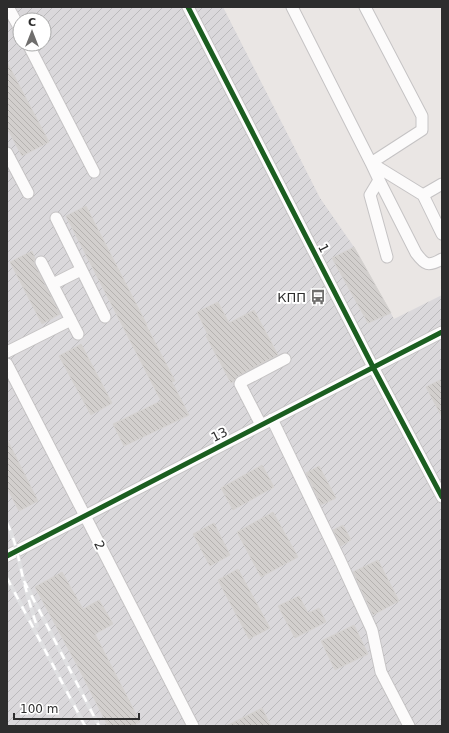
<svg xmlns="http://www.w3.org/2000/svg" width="449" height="733" font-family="'DejaVu Sans',sans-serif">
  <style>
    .industrial { fill: url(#industrial-furrows); fill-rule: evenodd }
    .building { fill: url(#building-back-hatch); stroke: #d5d2d0 }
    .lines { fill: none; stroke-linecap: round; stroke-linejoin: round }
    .minor-casing { stroke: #c5c3c4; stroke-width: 13 }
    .minor { stroke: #fcfbfb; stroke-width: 11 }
    .rail-casing { stroke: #dfdfe1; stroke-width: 4 }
    .rail { stroke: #fff; stroke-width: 2.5; stroke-dasharray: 8; stroke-linecap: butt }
    .cycleway-casing { stroke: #fff; stroke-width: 8 }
    .cycleway { stroke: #1b5e20; stroke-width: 5 }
    .labels { text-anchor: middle; stroke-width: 4; stroke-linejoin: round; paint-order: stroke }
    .street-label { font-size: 13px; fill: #2d2d2d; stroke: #fff }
    .poi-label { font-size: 13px; fill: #2d2d2d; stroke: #fff; text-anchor: end }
  </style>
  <defs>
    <pattern id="industrial-furrows" width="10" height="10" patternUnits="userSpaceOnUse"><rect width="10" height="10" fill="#dad8db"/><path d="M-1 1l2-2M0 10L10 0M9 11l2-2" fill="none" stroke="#bbbabc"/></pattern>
    <pattern id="building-back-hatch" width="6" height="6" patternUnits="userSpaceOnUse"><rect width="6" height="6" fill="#d2cfcd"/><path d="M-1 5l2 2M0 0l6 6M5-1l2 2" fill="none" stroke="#b5b2b0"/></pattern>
  </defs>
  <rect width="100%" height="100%" fill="#eae6e4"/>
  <!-- industrial -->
  <path class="industrial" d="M7 7H223L320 198 354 247 373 282 384 300 394 319 442 295V726H7ZM20 20H44V44H20Z"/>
  <!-- building -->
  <path class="building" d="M7 62 49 142 22 156 7 128Z
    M86 206 147 325H146L175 381 172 382 189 415 124 446 113 424 161 401 66 216Z
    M354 247 391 313 368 323 332 258Z
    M32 251 35 258 34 261 35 265 60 314 42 324 10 262Z
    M218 302 229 323 254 310 278 355 238 376 234 381 231 383 206 336 208 335 197 312Z
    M81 344 112 403 91 415 59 356Z
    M442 379V417L426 387Z
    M7 439 38 501 19 511 7 488Z
    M262 465 274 487 233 510 221 488Z
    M319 466 336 498 321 505 306 473Z
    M273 512 298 557 261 577 237 532Z
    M214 523 230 555 210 566 193 534Z
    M343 525 351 540 341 546 333 530Z
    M378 560 399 601 373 615 353 572Z
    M238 569 270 628 249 639 218 580Z
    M62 572 83 609 99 600 113 624 95 634 140 722 131 726H108L78 667 35 587Z
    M299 596 308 613 319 608 326 622 295 638 278 606Z
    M354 625 368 654 335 670 321 641Z
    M262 708 271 726H226Z"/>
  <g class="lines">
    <!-- minor casing -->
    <g class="minor-casing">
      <path id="minor" d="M8 7 20 29
        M188 7 373 367 442 497
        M292 7 371 163 379 180 416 253C425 265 428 267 442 259
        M365 7 422 116V130L371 163
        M28 44 94 172
        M7 153 28 193
        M371 163 423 195 442 234
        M379 180 370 195 387 257
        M423 195 442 184
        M56 218 105 317
        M41 262 78 334
        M53 284 81 270
        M7 352 71 320
        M7 364 193 726
        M272 419 339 558 372 630 381 672 409 726
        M261 425 240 384 241 382 285 359
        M7 556 442 332"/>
    </g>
    <!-- minor -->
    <use href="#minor" class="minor"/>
    <!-- rail casing -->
    <g class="rail-casing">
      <path id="rail" d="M7 523C16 541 19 562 24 582 28 597 32 612 37 626
        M7 578 85 726
        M24 581 99 726"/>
    </g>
    <!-- rail -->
    <use href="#rail" class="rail"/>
    <!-- cycleway casing -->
    <g class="cycleway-casing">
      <path id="cycleway" d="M188 7 373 367 442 497
        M7 556 442 332"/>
    </g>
    <!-- cycleway -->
    <use href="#cycleway" class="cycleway"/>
  </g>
  <!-- icons -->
  <defs>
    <g id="bus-bare" transform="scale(1.2)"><path d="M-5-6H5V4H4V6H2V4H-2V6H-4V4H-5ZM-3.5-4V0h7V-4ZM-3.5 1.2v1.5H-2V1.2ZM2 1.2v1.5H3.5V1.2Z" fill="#6f6e6d" stroke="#fff" stroke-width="2.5" paint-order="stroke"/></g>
  </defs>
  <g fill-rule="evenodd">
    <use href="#bus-bare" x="318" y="297"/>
  </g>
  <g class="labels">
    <!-- street labels -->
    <g class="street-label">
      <text transform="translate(324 248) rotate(63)" y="5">1</text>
      <text transform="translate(219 434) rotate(-27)" y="5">13</text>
      <text transform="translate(100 545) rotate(63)" y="5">2</text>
    </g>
    <!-- poi labels -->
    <g class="poi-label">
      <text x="306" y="302">КПП</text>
    </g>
  </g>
  <!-- border -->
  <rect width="449" height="733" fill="none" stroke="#2d2d2d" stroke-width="16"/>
  <!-- north arrow -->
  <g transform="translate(32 32)"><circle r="19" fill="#ffffff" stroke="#ababab"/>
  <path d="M0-3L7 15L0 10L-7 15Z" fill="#6f6e6d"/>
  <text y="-6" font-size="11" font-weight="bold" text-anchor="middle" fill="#2d2d2d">С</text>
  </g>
  <!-- scale -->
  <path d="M14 713v6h125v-6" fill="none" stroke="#2d2d2d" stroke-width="2"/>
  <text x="20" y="713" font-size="12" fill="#2d2d2d" stroke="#ffffff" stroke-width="3" paint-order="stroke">100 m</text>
</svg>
